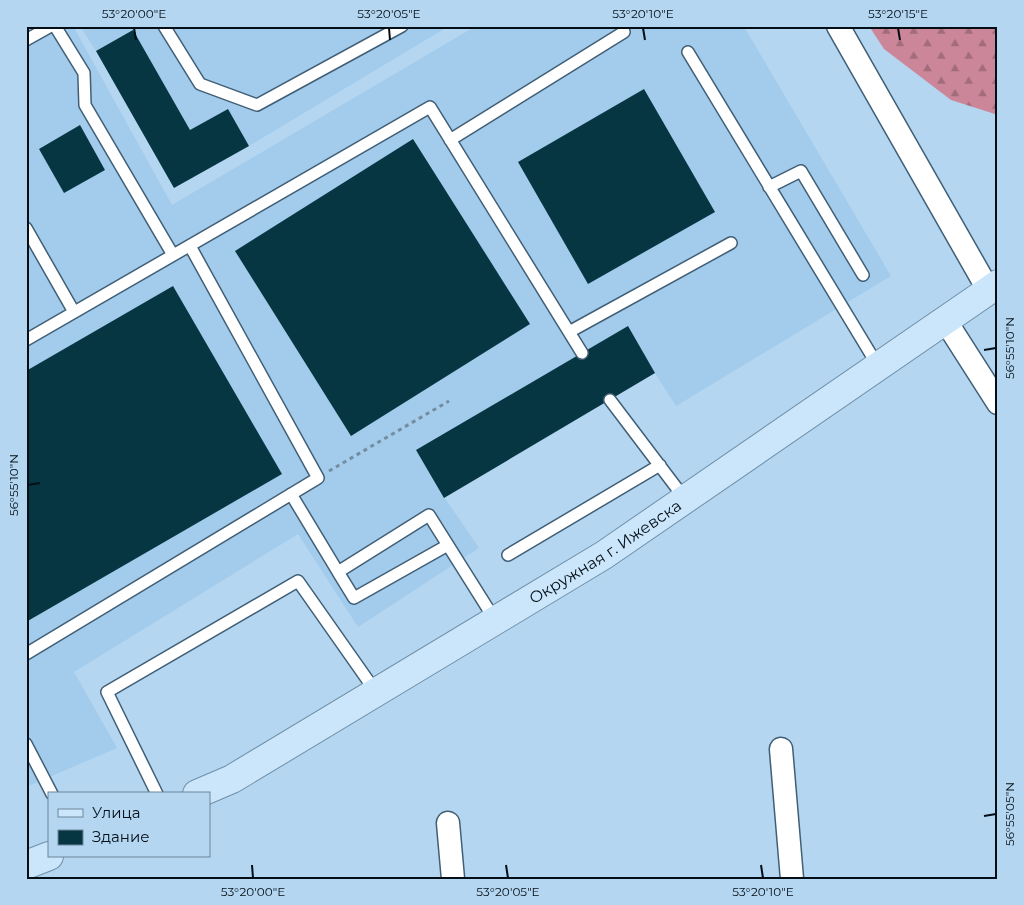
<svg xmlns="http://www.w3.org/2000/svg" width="1024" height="905" font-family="Montserrat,sans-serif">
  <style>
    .built { fill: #a3cbeb }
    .forest { fill: url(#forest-firs) }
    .building { fill: #073643 }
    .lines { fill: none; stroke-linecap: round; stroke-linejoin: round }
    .lane-casing { stroke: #405f76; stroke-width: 14 }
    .street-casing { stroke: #405f76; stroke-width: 25 }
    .primary-casing { stroke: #6f8fa9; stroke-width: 30 }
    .path { stroke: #738da1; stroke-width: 3; stroke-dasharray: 4 4; stroke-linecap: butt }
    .lane { stroke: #fff; stroke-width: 11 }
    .street { stroke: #fff; stroke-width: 22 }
    .primary { stroke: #cbe6fa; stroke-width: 28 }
    .ticks { fill: none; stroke: #030e17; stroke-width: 2 }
    .labels { text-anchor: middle; stroke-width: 5; stroke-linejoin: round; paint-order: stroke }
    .street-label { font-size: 16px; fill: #030e17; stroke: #b4d6f1 }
    .neatline { fill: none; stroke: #030e17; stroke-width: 2 }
    .ticks-label { font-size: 12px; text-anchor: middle; fill: #030e17 }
  </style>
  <defs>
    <pattern id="forest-firs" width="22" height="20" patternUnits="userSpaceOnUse" patternTransform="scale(1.25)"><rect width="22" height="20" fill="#cc8699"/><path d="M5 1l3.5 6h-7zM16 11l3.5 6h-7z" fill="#a36c7c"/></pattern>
  </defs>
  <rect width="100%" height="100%" fill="#b4d6f1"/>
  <!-- built -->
  <path class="built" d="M26 26H73L172 205 476 26H740L746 30 891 276 676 406 655 373 444 497 479 548 358 627 298 534 74 672 117 748 26 787Z
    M80 26H449L249 146 174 188 96 51Z"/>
  <!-- forest -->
  <path class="forest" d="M869 26H998V115L951 100 884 49Z"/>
  <!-- building -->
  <path class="building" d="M133 30 190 130 228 109 249 146 174 188 96 51Z
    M644 89 715 212 588 284 518 162Z
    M80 125 105 170 64 193 39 149Z
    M413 139 530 324 351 436 235 251Z
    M173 286 282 474 26 622V371Z
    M628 326 655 373 444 498 416 450Z"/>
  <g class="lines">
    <!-- lane casing -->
    <g class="lane-casing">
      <path id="lane" d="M55 26 84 73 85 105 173 255
        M164 26 200 84 257 105 402 26
        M26 40 51 26
        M688 52 878 366
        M450 140 624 32
        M769 187 801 171 863 275
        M26 228 74 312
        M569 332 731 243
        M26 340 430 107 582 353
        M610 400 685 499
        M291 494 338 572 429 515 495 620
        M508 555 660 465
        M338 572 354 598 448 545
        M26 654 318 478 190 246
        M26 744 52 794
        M157 794 107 692 298 581 376 692"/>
    </g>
    <!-- street casing -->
    <g class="street-casing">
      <path id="street" d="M838 26 989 291
        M945 320 998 403
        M781 749 792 879
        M448 823 453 879"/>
    </g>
    <!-- primary casing -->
    <g class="primary-casing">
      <g id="primary">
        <path id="s1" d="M197 794 232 779 604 555 998 284"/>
        <path d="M26 865 49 856"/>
      </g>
    </g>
    <!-- path -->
    <path class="path" d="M329 471 449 401"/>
    <!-- lane -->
    <use href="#lane" class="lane"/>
    <!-- street -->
    <use href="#street" class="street"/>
    <!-- primary -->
    <use href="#primary" class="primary"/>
  </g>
  <!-- ticks -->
  <path class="ticks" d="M134 28 136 40M389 28 390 40M643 28 645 40M898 28 900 40M984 350 996 348M28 485 40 483M984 816 996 814M252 865 253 878M506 865 508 878M761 865 763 878"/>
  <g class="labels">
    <!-- street labels -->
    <g class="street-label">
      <text dy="6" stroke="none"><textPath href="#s1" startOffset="475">Окружная г. Ижевска</textPath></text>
    </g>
  </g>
  <!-- border -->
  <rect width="1024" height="905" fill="none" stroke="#b4d6f1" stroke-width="55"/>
  <!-- legend -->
  <rect x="48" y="792" width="162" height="65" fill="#b4d6f1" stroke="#6d869a"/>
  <rect x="58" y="809" width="25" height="8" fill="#cbe6fa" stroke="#6d869a"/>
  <text x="92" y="818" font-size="15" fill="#030e17">Улица</text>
  <rect x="58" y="830" width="25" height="15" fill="#073643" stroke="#6d869a"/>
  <text x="92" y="842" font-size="15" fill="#030e17">Здание</text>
  <rect x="28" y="28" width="968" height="850" class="neatline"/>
  <g class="ticks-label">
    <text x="134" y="18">53°20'00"E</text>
    <text x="389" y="18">53°20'05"E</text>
    <text x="643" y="18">53°20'10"E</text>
    <text x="898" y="18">53°20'15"E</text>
    <text transform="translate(1010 348) rotate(-90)" y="4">56°55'10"N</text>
    <text transform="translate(14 485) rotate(-90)" y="4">56°55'10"N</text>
    <text transform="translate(1010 814) rotate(-90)" y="4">56°55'05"N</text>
    <text x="253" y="896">53°20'00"E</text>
    <text x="508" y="896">53°20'05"E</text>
    <text x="763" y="896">53°20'10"E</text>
  </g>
</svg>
